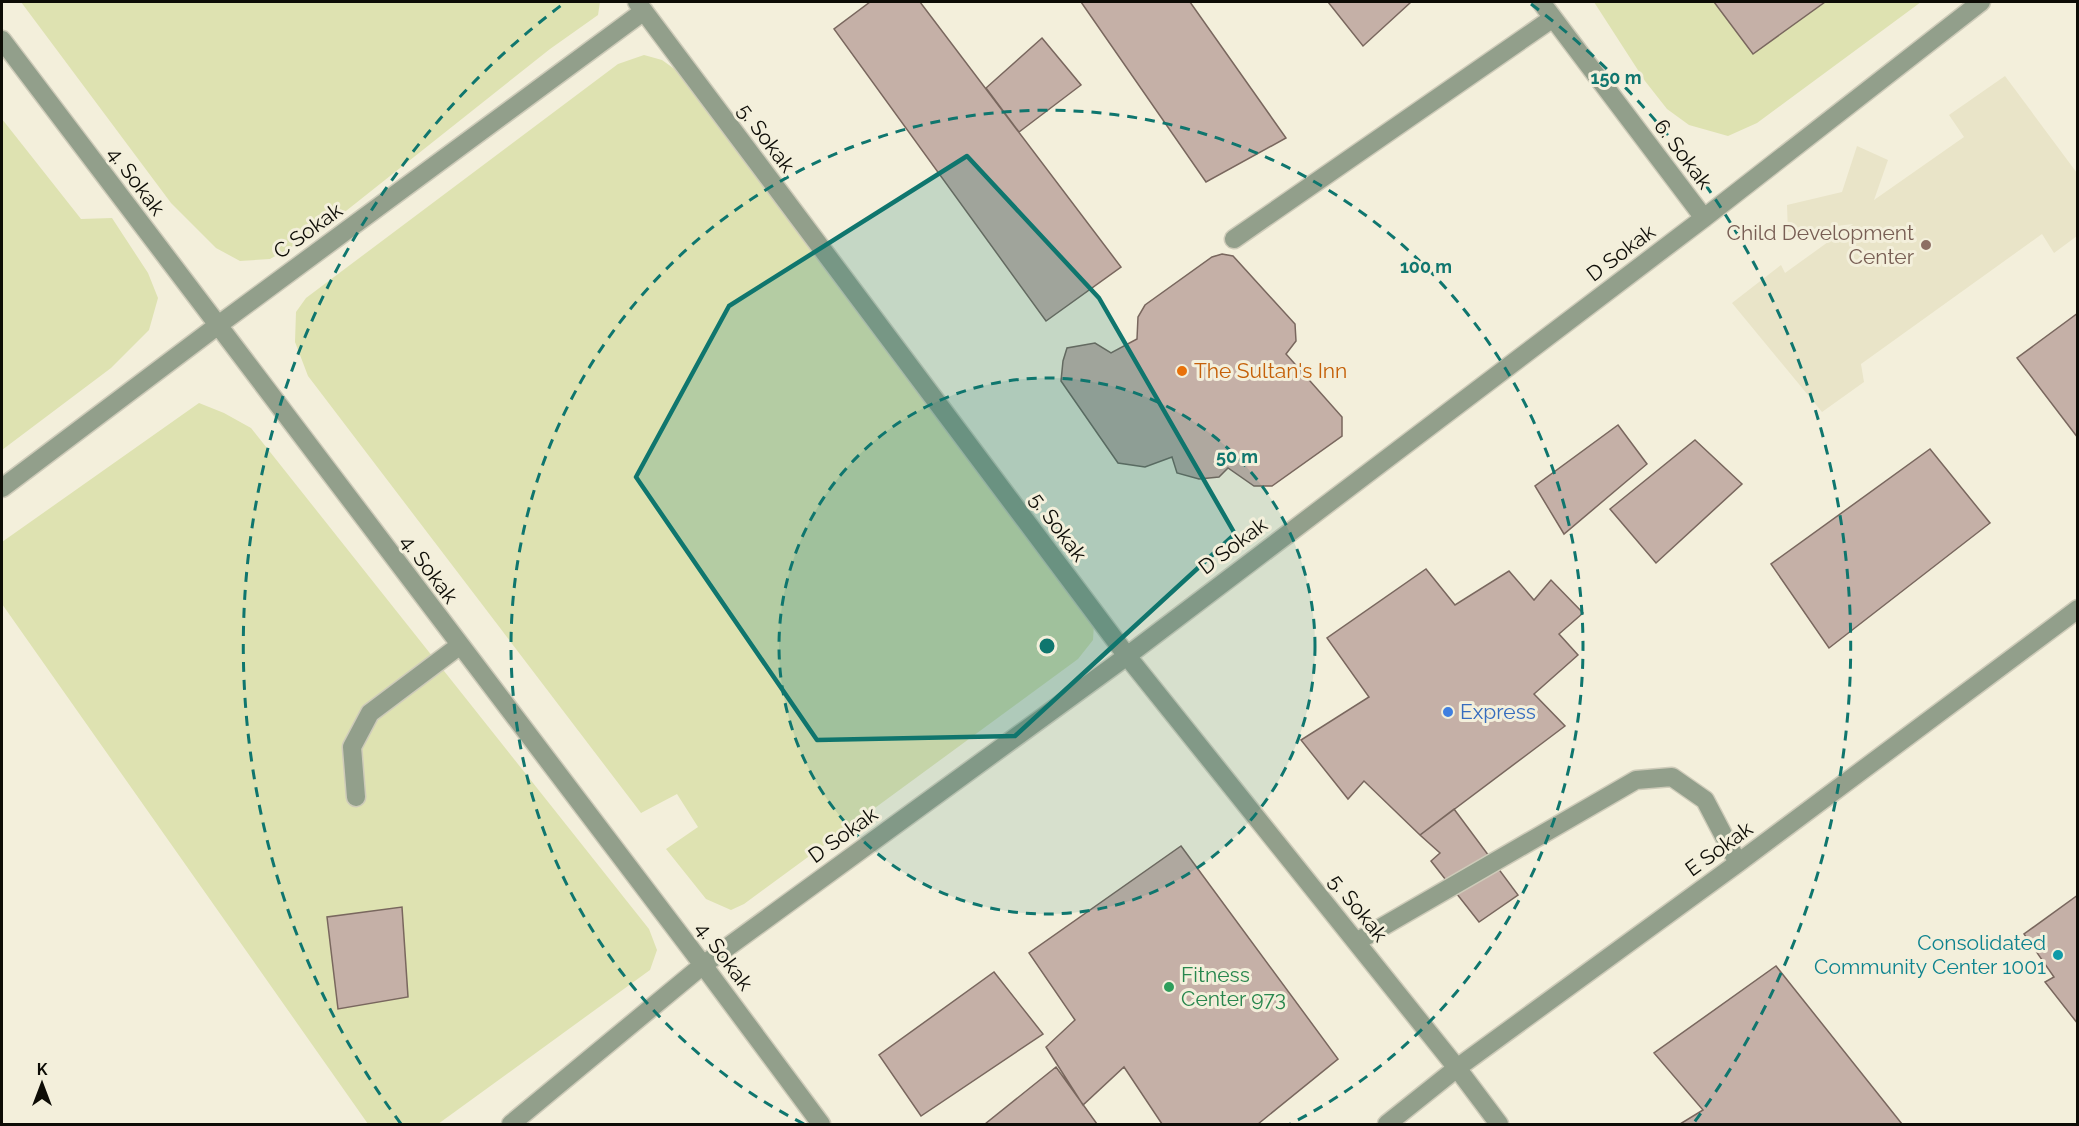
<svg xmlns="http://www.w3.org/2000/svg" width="2079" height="1126" font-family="Raleway,sans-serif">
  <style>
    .built { fill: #e9e4c8 }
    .green { fill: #dee2b1 }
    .building { fill: #c5b0a7; stroke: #79675e; stroke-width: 1.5 }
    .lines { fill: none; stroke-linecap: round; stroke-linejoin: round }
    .minor-casing { stroke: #cecbb9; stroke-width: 21 }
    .minor { stroke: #929f8b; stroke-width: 18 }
    .marked { fill: #0f766e; fill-opacity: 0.2; stroke: #0f766e; stroke-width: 4.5; stroke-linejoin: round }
    .ring { fill: none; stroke: #0f766e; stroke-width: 3; stroke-dasharray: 10 8 }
    .education-dot { fill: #8d6e63; stroke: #f3efdb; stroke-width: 2 }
    .food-dot { fill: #e8710a; stroke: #f3efdb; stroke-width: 2 }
    .shop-dot { fill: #3f7fe0; stroke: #f3efdb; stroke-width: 2 }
    .culture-dot { fill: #0f9aa8; stroke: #f3efdb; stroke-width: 2 }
    .leisure-dot { fill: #2e9e5b; stroke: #f3efdb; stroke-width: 2 }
    .labels { text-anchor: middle; stroke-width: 6; stroke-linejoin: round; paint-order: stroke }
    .street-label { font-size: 21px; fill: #0d0c06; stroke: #f3efdb }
    .education-label { font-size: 21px; fill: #785e54; stroke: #f3efdb; text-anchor: end }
    .food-label { font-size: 21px; fill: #c56008; stroke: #f3efdb; text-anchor: start }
    .shop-label { font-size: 21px; fill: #366cbe; stroke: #f3efdb; text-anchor: start }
    .culture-label { font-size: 21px; fill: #0d838f; stroke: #f3efdb; text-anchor: end }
    .leisure-label { font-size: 21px; fill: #27864d; stroke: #f3efdb; text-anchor: start }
    .centre { fill: #0f766e; stroke: #f3efdb; stroke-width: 3 }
    .ring-label { font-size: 18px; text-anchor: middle; font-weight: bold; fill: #0f766e; stroke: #f3efdb; stroke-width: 6; stroke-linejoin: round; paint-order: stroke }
  </style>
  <rect width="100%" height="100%" fill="#f3efdb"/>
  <!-- built -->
  <path class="built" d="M2005 76 2077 173V236L2054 253 2042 234 1861 364 1864 382 1822 412 1732 303 1781 265 1785 273 1853 224 1788 232 1787 205 1842 192 1857 146 1888 160 1874 200 1964 137 1949 115Z"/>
  <!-- green -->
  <path class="green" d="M21 2H600L598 15 550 49 322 230 270 259 240 261 216 248 171 203Z
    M1594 2H1921L1757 123 1728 136 1689 125 1667 109 1645 81Z
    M644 55 662 60 676 70 1094 623 1093 640 1078 659 744 904 731 910 706 899 666 849 698 827 677 794 641 813 308 376 295 342 296 312 306 298 618 64Z
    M2 119 81 219 112 218 148 273 158 298 149 330 111 368 2 450Z
    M199 403 224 413 251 428 649 929 657 950 650 970 438 1124H368L2 604V542Z"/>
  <!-- building -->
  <path class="building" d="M870 2H920L1121 267 1046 321 834 29Z
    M1081 2H1190L1286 138 1206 182Z
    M1328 2H1411L1363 46Z
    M1714 2H1825L1753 54Z
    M1042 38 1081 85 1019 132 986 88Z
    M1222 254 1233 256 1295 324 1296 341 1286 354 1342 417V436L1272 486H1254L1228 468 1219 477 1199 479 1177 473 1172 457 1145 467 1118 463 1061 381 1063 361 1067 348 1095 343 1111 353 1137 339 1138 317 1145 305 1212 257Z
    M2078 313V438L2017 358Z
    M1618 425 1647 464 1564 534 1535 486Z
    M1695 440 1742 484 1656 563 1610 509Z
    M1930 449 1990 523 1829 648 1771 564Z
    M1426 569 1455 605 1509 571 1534 600 1551 580 1583 613 1559 634 1578 655 1534 694 1565 726 1420 835 1364 781 1348 799 1301 740 1369 697 1327 638Z
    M1454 809 1518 895 1479 922 1431 861 1440 853 1420 835Z
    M1181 846 1338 1059 1258 1124H1162L1124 1067 1083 1105 1046 1047 1075 1020 1029 953Z
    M2078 895V1024L2045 982 2054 977 2024 934Z
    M402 907 408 997 338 1009 327 917Z
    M1776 966 1902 1124H1680L1703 1110 1654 1053Z
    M994 972 1043 1034 921 1116 879 1055Z
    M1056 1067 1097 1124H985Z"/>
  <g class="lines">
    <!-- minor casing -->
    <g class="minor-casing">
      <path id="minor" d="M637 2 1127 656 1457 1068 1499 1124
        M1541 2 1704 218
        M2 40 703 965 821 1124
        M1234 239 1553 18
        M2 488 217 326 644 11
        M356 797 352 747 370 713 459 646
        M1356 942 1636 780 1672 777 1705 800 1738 863
        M511 1124 703 965 1127 656 1704 218 1981 2
        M1387 1124 1457 1068 1738 863 2078 609"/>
    </g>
    <!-- minor -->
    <use href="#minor" class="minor"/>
  </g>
  <!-- marked area -->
  <path class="marked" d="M967 156 1099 298 1235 534 1015 736 817 740 636 477 729 306Z"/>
  <!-- distance rings -->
  <circle cx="1047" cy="646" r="268" fill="#0f766e" fill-opacity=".12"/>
  <g class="ring">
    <circle cx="1047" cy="646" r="268"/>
    <path d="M804 1124A536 536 0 1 1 1290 1124"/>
    <path d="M401 1124A804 804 0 0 1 563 4M1531 4A804 804 0 0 1 1693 1124"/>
  </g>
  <!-- markers -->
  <circle class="education-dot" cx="1926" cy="245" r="6"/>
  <circle class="food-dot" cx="1182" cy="371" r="6"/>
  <circle class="shop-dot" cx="1448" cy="712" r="6"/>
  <circle class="culture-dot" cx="2058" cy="955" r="6"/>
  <circle class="leisure-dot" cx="1169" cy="987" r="6"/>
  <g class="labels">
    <!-- street labels -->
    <g class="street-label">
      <text transform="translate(766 138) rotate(53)" y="7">5. Sokak</text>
      <text transform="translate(1683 154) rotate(53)" y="7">6. Sokak</text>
      <text transform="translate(136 181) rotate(53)" y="7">4. Sokak</text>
      <text transform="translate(308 231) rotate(-36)" y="7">C Sokak</text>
      <text transform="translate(1621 253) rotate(-37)" y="7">D Sokak</text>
      <text transform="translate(1058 527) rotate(53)" y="7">5. Sokak</text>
      <text transform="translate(1233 546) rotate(-37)" y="7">D Sokak</text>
      <text transform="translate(429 569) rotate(53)" y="7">4. Sokak</text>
      <text transform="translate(843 835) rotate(-36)" y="7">D Sokak</text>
      <text transform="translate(1719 849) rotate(-36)" y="7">E Sokak</text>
      <text transform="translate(1358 908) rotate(51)" y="7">5. Sokak</text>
      <text transform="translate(724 956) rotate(53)" y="7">4. Sokak</text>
    </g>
    <!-- education labels -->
    <g class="education-label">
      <text x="1914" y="240">Child Development<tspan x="1914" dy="24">Center</tspan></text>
    </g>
    <!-- food labels -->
    <g class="food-label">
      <text x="1194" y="378">The Sultan's Inn</text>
    </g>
    <!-- shop labels -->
    <g class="shop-label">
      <text x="1460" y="719">Express</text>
    </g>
    <!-- culture labels -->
    <g class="culture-label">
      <text x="2046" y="950">Consolidated<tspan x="2046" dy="24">Community Center 1001</tspan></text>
    </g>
    <!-- leisure labels -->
    <g class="leisure-label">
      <text x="1181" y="982">Fitness<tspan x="1181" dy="24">Center 973</tspan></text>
    </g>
  </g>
  <circle cx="1047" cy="646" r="9" class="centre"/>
  <g class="ring-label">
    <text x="1616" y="84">150 m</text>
    <text x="1426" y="273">100 m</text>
    <text x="1237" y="463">50 m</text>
  </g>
  <!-- border -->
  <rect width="2079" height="1126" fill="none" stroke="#0d0c06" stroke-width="6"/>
  <!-- north arrow -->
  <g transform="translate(42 1084)" stroke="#f3efdb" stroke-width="4.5" paint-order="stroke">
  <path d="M0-4.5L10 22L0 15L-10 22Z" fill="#0d0c06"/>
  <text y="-9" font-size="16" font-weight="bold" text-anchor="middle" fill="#0d0c06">K</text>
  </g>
</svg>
